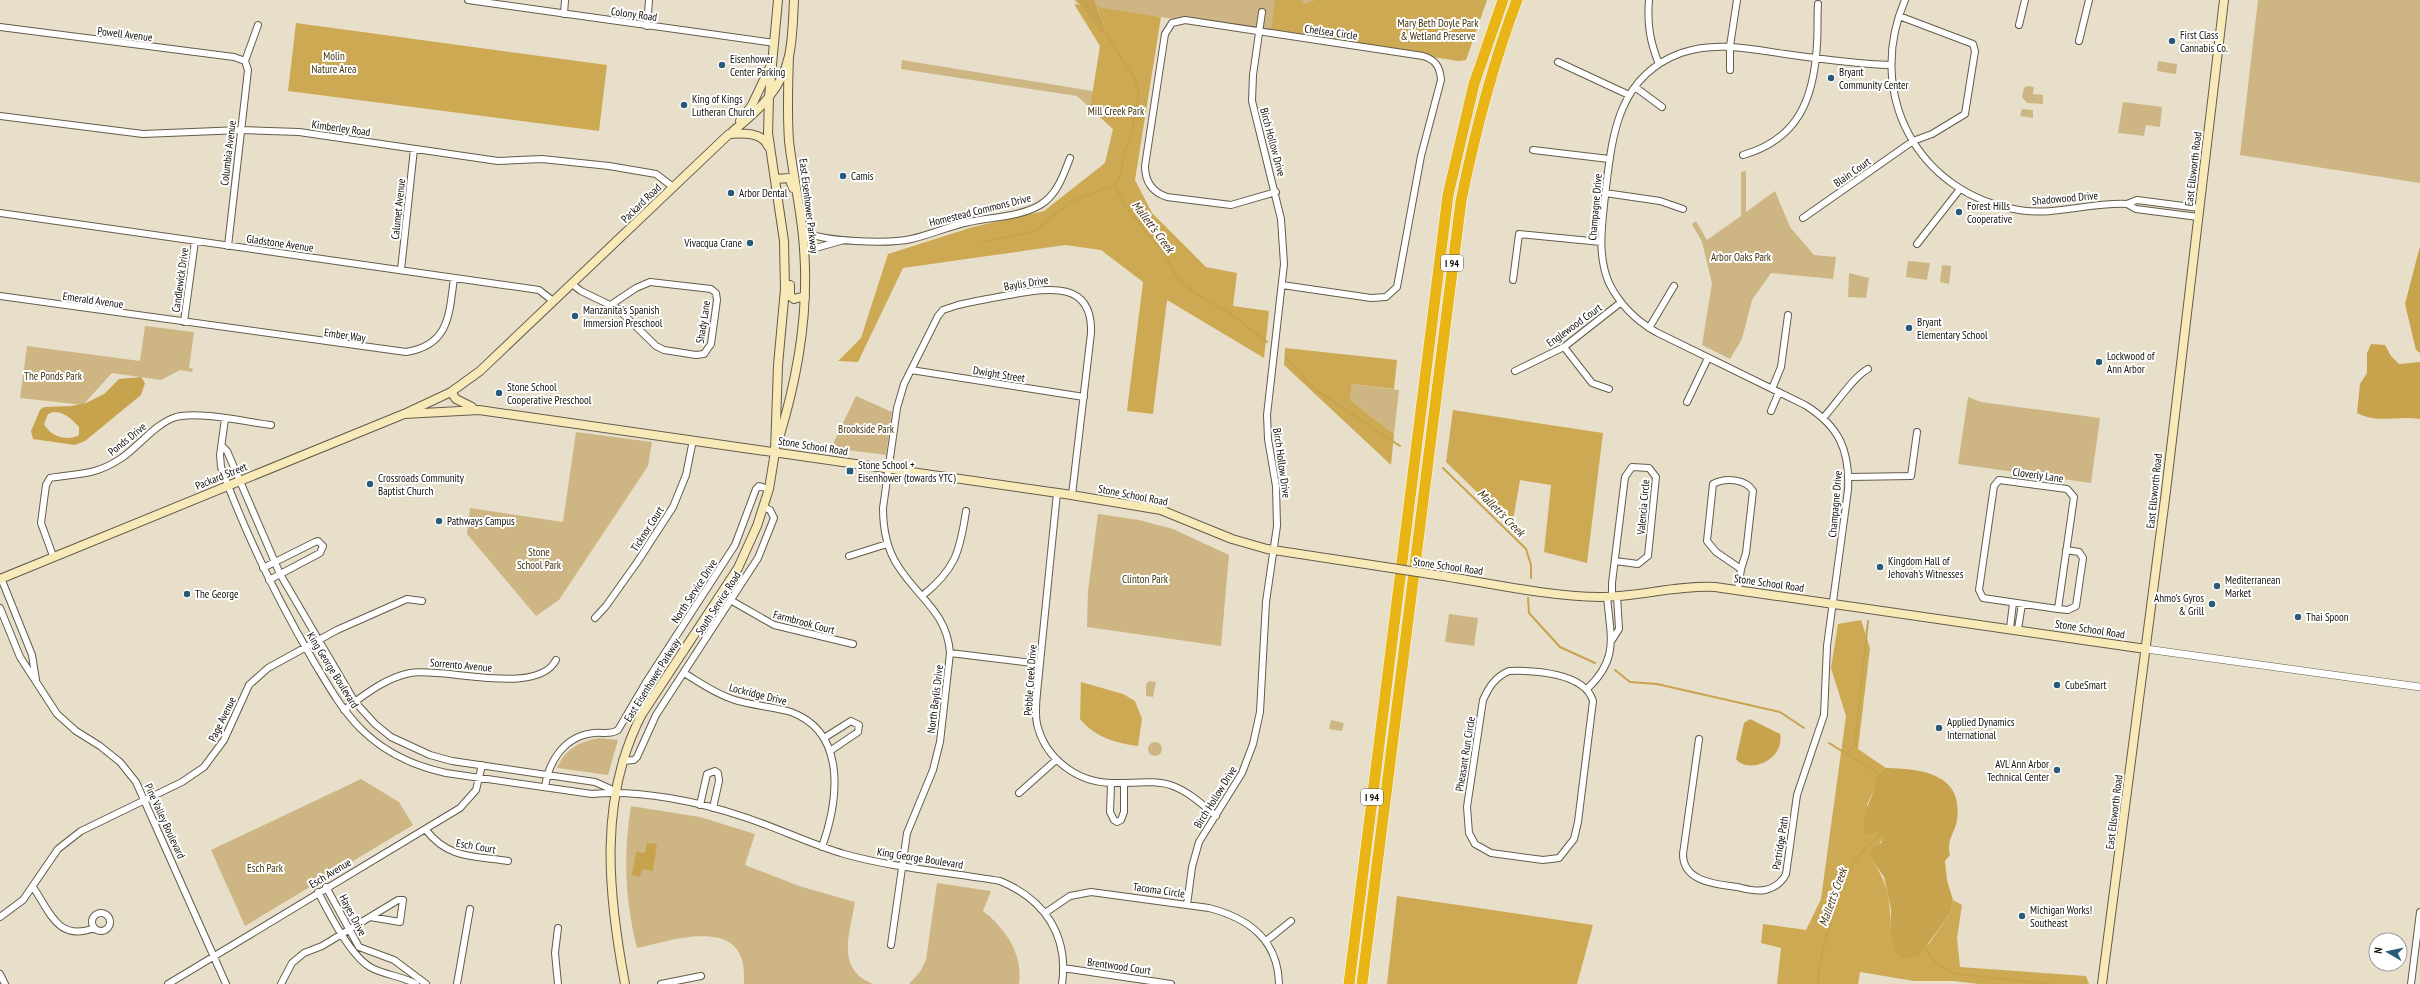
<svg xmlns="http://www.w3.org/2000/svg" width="2420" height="984" font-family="'PT Sans Narrow',sans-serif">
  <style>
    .green { fill: #cdb683 }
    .forest { fill: #cda953 }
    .water { fill: #c7a34d; fill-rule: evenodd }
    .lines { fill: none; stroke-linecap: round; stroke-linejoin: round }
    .stream { stroke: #c7a34d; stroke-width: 2 }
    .minor-casing { stroke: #645c4b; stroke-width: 8 }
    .tertiary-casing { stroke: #645c4b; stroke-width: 8 }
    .secondary-casing { stroke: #645c4b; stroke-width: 10 }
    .motorway-casing { stroke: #fff; stroke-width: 12 }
    .minor { stroke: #fff; stroke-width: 6 }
    .tertiary { stroke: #fff; stroke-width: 7 }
    .secondary { stroke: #f8e9b9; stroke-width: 8 }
    .motorway { stroke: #e9b516; stroke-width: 11 }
    .secondary-bridge-casing { stroke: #645c4b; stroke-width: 10; stroke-linecap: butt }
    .secondary-bridge { stroke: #f8e9b9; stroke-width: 8 }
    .poi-dot { fill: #295b78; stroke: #fff; stroke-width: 1.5 }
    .labels { text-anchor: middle; stroke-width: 4; stroke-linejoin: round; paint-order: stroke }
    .shield { fill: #fff; stroke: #595752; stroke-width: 1 }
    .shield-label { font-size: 10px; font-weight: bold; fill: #120f08 }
    .street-label { font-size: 11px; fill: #120f08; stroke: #fff }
    .park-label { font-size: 11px; fill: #41320c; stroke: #fff }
    .poi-label { font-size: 11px; fill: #120f08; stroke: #fff; text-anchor: start }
    .water-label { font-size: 12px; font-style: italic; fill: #42330d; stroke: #fff }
  </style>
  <rect width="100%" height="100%" fill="#e8dfcb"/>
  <!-- green -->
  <path class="green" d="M1074 0H1481L1459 61 1079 5Z
    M2258 0H2420V183L2240 155Z
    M902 60 1135 98 1126 141 1077 96 901 69Z
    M2158 61 2177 64 2176 74 2157 71Z
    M2027 86 2034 87 2033 94 2043 95V104L2027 103 2022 97 2024 88Z
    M2123 102 2162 107 2160 127 2146 125 2144 136 2118 133Z
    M2022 109 2033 110V118L2020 116Z
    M1746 171V212L1775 191 1790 227 1814 255 1836 257 1833 279 1771 273 1752 300 1742 339 1730 359 1702 345 1712 283 1702 242 1692 224 1696 221 1707 240 1741 216V172Z
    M1908 261 1930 263 1927 280 1906 277Z
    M1942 265 1951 266 1949 284 1940 282Z
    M1849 273 1869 278 1866 298 1848 297Z
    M145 326 194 332 189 368 193 369 192 372 180 370 161 380 112 373 83 405 20 398 27 346 140 361Z
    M1352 384 1399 390 1394 434 1350 400Z
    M856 396 892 412 886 455 831 448Z
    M1968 397 1981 402 2100 418 2091 483 1958 464Z
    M576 432 652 442 648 466 559 600 536 616 467 534 470 508 563 522Z
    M1098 514 1139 520 1173 529 1229 555 1221 646 1087 627 1088 591Z
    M1449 614 1478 618 1474 646 1445 642Z
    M1149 681 1156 682 1153 697 1146 696V684Z
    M1331 720 1344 723 1342 731 1329 729Z
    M599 738 618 740 608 775 557 768C565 749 580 741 599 738Z
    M1148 749a7 7 0 1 1 14 0a7 7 0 1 1-14 0Z
    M361 779 399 802 413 825 245 926 211 850Z
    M631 806 700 817 755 834 745 865 799 886 855 902C850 934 835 969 873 984H744C744 976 744 967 742 960 731 919 665 942 637 948 625 900 623 855 631 806Z
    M937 883 991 891 983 911C1006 929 1023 954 1019 984H909L920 972 926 960Z"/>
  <!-- forest -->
  <path class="forest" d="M1275 0H1302L1304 4 1316 0H1487L1466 60 1459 61 1271 30Z
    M1074 4 1081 5 1101 32 1105 28 1097 7 1161 17 1135 180 1152 213 1206 267 1237 273 1233 306 1269 311 1264 358 1167 300 1153 414 1127 411 1143 282 1101 250 1065 245 903 268 858 362 838 361 861 338 888 254 973 227 1044 211 1105 163 1113 129 1090 108 1100 46Z
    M296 23 607 65 599 131 288 91Z
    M1285 348 1397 360 1394 389 1352 384 1350 400 1394 434 1391 465 1284 365Z
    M1453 410 1603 433 1587 563 1544 552 1551 485 1520 480 1512 526 1446 462Z
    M1861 620 1870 648 1858 749 1886 768 1876 776V785L1867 805 1879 833 1883 838 1870 857C1888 883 1891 899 1890 930L1928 945 1951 912 1953 900 1962 905 1957 938 1960 967 2086 976 2089 984H1979L1954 981H1914L1860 972 1858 984H1777L1781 948 1761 943 1763 924 1806 930 1821 899 1846 716 1831 668 1838 624Z
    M1081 682 1123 694 1135 701 1142 719 1138 746C1115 743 1095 737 1080 719Z
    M1397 896 1593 925 1577 984H1387Z"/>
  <!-- water -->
  <path class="water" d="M1077 0H1094L1105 28 1101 33Z
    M2420 246V353L2416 350 2405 304Z
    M2371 344 2385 345 2391 356 2399 364 2420 362V419C2399 415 2377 424 2357 413L2360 384 2367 373V353Z
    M141 377 145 383 141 395 85 441 75 445 33 439 31 431 40 410 44 407 71 406 86 403 104 394 119 379ZM53 412C66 412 71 419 79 427V435C67 442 50 436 44 424L48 414Z
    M1750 719 1780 734C1785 760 1748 775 1736 759L1744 723Z
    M1886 768C1921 769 1964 773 1957 820 1955 833 1946 840 1950 855L1945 861 1947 880 1953 900 1951 912 1919 956 1905 959 1896 954 1890 930 1891 909 1884 877 1870 857 1874 846 1881 843 1883 838 1878 833 1865 835C1859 813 1876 796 1876 776Z
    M647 843 657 844 653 871 642 869 640 877 632 875 636 852 645 853Z"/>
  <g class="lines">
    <!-- stream -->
    <path class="stream" d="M1114 185 1128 210 1164 253 1178 279 1199 296 1227 311 1267 342
      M982 242 1035 231 1070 202 1114 185 1120 176 1125 151 1131 136 1139 95 1135 79 1102 28
      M1286 357 1313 388 1400 446
      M1443 468 1526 549 1531 565V578
      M1528 598 1529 613 1560 647 1595 663
      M1615 670 1630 682 1657 684 1780 712 1804 728
      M1829 743 1879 774
      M1846 755 1855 744 1868 621
      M1925 947C1931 961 1943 969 1956 974L2052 984
      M1818 984C1819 953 1841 879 1860 854 1866 847 1875 840 1882 833"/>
    <!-- minor casing -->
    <g class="minor-casing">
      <path id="minor" d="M468 0 775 43
        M1649 0C1647 24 1650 42 1659 64
        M1905 0C1865 93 1917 194 2019 210 2055 216 2091 202 2127 204L2137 200 2199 208
        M564 14 565 0
        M2019 25 2025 0
        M647 26 649 0
        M0 27 234 57 245 61 248 70 228 246
        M2079 41 2089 0
        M245 61 258 25
        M1558 62 1629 95
        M1730 70V46L1737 0
        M1635 87 1662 107
        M0 116 143 134 241 130 299 132 498 161 542 159 609 166 656 174 673 187
        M1533 150 1609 159
        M1743 155C1799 139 1814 98 1817 44 1818 31 1817 18 1818 4
        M1276 192 1231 205 1167 197C1152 192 1145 182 1145 166L1165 34 1172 23 1185 20 1423 56C1436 60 1440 67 1441 80L1421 156 1397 287 1386 297 1371 298 1282 285
        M1605 193 1660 201 1683 209
        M2127 204 2136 209 2198 217
        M0 213 539 290 553 301
        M1803 218 1913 141 1932 134 1965 114 1975 51 1973 44 1899 16
        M803 231C821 242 889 244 911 239 930 235 949 226 969 222 991 217 1020 217 1040 205 1057 195 1063 176 1070 158
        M1917 244 1960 189
        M805 251 844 240
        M401 270 414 149
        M1513 280 1519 234 1601 242
        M572 284 581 291 618 309 656 346 664 350 696 355 704 354 711 344 717 300 716 293 711 289 650 282 636 288 612 304
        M0 296 406 352C450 345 449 314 454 278
        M184 322 195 241
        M1649 328 1674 286
        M1564 347 1592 383 1609 389
        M911 370 1084 397
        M1515 371 1564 347 1620 303
        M1772 389 1781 367 1788 315
        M1687 402 1708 358
        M1771 411 1779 392
        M1824 417C1836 404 1854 376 1868 369
        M225 419 220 455 221 467C246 535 277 599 314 662 328 685 341 709 361 729 384 752 414 766 446 773L592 794C639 789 700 802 744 817 778 828 810 844 844 854 894 868 948 872 1000 881 1044 899 1069 935 1062 984
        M222 446 227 451 280 574 355 702 375 724 391 737 430 755 452 761 595 782 615 791
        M1849 477 1911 476 1917 432
        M1999 480 2067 489 2074 497 2058 609 1983 598 1979 590 1994 486Z
        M1057 493 1037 693C1036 703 1035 714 1037 724 1045 759 1078 783 1113 783 1132 784 1154 779 1173 786 1189 792 1203 805 1216 816
        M53 556 41 523 46 485 50 478C78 473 94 476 120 459 139 447 154 424 176 417 199 411 246 422 271 425
        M849 556 887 544
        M263 568 315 542 318 541 323 546 320 553 269 580
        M1 578 32 655 36 680
        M1738 590 1741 569 1746 553 1753 491C1746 479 1725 477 1713 484L1707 541 1716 552 1741 569
        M922 596C955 570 960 552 966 511
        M1612 596V583L1625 477 1632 467 1649 468 1656 477 1648 556 1638 564 1615 561
        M732 601 774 625 853 644
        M0 608 20 657 57 714 76 731 100 746 120 762 136 782 226 984
        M2058 609 2068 610 2076 606 2083 558 2079 552 2066 550
        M595 618 606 606 638 561 673 507 686 475 693 440
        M2010 628 2013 603
        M2018 629 2022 604
        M1612 640 1619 629 1617 596
        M950 653 1040 664
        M1509 671C1534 670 1585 673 1593 701L1578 822 1574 839 1559 858 1543 860 1491 853 1475 844 1469 833 1467 807 1483 700C1489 687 1495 677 1509 671Z
        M684 673C699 682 714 693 732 699 751 706 772 706 791 712 848 733 838 802 822 847
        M1587 689C1620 658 1610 636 1607 596
        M344 710C364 695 385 678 410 673 445 667 537 697 556 660
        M824 738 851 721 859 725 858 732 830 751
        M1699 739 1683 854C1683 882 1716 884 1737 887 1746 889 1756 892 1765 890 1774 888 1782 882 1786 874L1797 795 1824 715 1827 646 1848 490C1850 450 1839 426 1805 405L1656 332C1635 320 1620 305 1609 283 1597 255 1602 225 1605 196 1612 138 1616 77 1681 53 1716 41 1750 49 1785 54 1820 59 1855 64 1890 65
        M622 761 634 760 637 757 656 715 758 558 774 518 770 510 764 507
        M1111 784 1110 812 1114 820 1117 822 1121 820 1124 812V783
        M545 787C549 760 565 736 594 733 602 732 611 735 618 730L645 684 735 545 756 489 759 486 769 489
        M1019 793 1056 760
        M700 805 707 774 715 771 718 773 719 781 713 808
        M426 830C448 859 475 856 508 861
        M33 887C50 912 58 942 94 928
        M326 887 359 947 394 960 426 984
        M318 892C329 913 350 955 370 967 384 975 402 976 416 984
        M1187 905 1192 867 1199 842 1242 773 1253 744 1260 712 1266 602 1277 526 1276 486 1268 439 1267 415 1284 264 1281 219 1252 101 1253 75 1262 12
        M92 922a9 9 0 1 1 18 0a9 9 0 1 1-18 0Z
        M1045 913 1070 896 1091 892 1209 908C1248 918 1278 939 1279 984
        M0 917 23 900 58 849 81 831 182 782 204 767 224 740 249 685 268 668 337 630 407 599 422 601
        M558 928 555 953 558 984
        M1266 941 1291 921
        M891 945 907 833 933 770 940 742 950 653C947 612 918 598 898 566 886 548 883 529 883 508L897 408 904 384 938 316 943 310 958 305C975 301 992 298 1009 295 1044 289 1093 278 1091 333L1072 495
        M1063 968 1171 984
        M0 974 5 984
        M168 984 460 808 476 790 482 765
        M281 984 292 963 304 953 322 946 398 900H403L400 922 370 917
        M457 984 470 909
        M661 984 701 976
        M2411 984 2420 912"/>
    </g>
    <!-- tertiary casing -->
    <g class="tertiary-casing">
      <path id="tertiary" d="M2146 649 2420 687"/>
    </g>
    <!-- secondary casing -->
    <g class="secondary-casing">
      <path id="secondary" d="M740 121 752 105 770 67
        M733 131C758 111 782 89 789 56 793 38 793 18 794 0
        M775 179 789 178 793 188
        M790 285V296L794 299 805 296
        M451 392 456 399 472 407
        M404 414 479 410 1065 494 1161 510 1232 539 1267 549 1385 567
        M779 438C798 376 809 313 804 249 802 212 793 177 789 141 787 112 788 84 789 56
        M1430 574C1486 582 1543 596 1600 597 1639 597 1676 585 1715 587L2146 649
        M0 579 404 414 451 392 480 371 729 134C743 133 762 132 768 146
        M625 984C608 894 598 798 642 714L738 568 757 526 769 489 775 452 778 365 785 289 784 241 768 133 769 97 778 0
        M2102 984 2166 491 2224 0"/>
    </g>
    <!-- motorway casing -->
    <g class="motorway-casing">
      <path id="motorway" d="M1349 984 1448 195 1474 84 1503 0
        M1362 984 1461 201C1475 132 1492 66 1517 0"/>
    </g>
    <!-- minor -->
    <use href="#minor" class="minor"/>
    <!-- tertiary -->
    <use href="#tertiary" class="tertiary"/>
    <!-- secondary -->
    <use href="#secondary" class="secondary"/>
    <!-- motorway -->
    <use href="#motorway" class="motorway"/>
    <!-- secondary-bridge casing -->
    <g class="secondary-bridge-casing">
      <path id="secondary-bridge" d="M1385 567 1430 574"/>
    </g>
    <!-- secondary-bridge -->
    <use href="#secondary-bridge" class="secondary-bridge"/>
  </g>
  <!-- markers -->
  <g class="poi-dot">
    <circle cx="2172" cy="41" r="4"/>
    <circle cx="722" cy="65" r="4"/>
    <circle cx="1831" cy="78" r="4"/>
    <circle cx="684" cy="105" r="4"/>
    <circle cx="843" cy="176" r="4"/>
    <circle cx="731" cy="193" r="4"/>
    <circle cx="1959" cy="212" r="4"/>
    <circle cx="750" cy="243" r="4"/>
    <circle cx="575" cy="316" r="4"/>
    <circle cx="1909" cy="328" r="4"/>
    <circle cx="2099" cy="362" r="4"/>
    <circle cx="499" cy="393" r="4"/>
    <rect x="846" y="467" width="8" height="8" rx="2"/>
    <circle cx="370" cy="484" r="4"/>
    <circle cx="439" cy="521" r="4"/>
    <circle cx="1880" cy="567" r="4"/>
    <circle cx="2217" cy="586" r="4"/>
    <circle cx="187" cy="594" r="4"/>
    <circle cx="2212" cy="604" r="4"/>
    <circle cx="2298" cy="617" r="4"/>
    <circle cx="2057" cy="685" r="4"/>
    <circle cx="1939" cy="728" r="4"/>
    <circle cx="2057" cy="770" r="4"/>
    <circle cx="2022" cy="916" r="4"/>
  </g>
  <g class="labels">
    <!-- shield labels -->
    <g class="shield">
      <rect x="1441" y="255" width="22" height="16" rx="3"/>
      <rect x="1361" y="789" width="22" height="16" rx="3"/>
    </g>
    <g class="shield-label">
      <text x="1452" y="267">I 94</text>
      <text x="1372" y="801">I 94</text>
    </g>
    <!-- street labels -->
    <g class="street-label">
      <text transform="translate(634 14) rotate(8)" y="4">Colony Road</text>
      <text transform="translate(1331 32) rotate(8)" y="4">Chelsea Circle</text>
      <text transform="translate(125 34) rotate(7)" y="4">Powell Avenue</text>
      <text transform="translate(341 128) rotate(8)" y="4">Kimberley Road</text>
      <text transform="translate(1273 142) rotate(75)" y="4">Birch Hollow Drive</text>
      <text transform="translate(228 153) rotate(-83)" y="4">Columbia Avenue</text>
      <text transform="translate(2193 169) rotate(-83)" y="4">East Ellsworth Road</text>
      <text transform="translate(1852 172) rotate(-35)" y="4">Blain Court</text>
      <text transform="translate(2065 198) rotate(-5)" y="4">Shadowood Drive</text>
      <text transform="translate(641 203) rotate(-44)" y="4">Packard Road</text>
      <text transform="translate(809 206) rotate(83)" y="4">East Eisenhower Parkway</text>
      <text transform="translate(1595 207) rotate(-85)" y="4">Champagne Drive</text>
      <text transform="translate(398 209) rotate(-84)" y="4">Calumet Avenue</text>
      <text transform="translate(980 210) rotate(-14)" y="4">Homestead Commons Drive</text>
      <text transform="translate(280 243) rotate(8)" y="4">Gladstone Avenue</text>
      <text transform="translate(180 280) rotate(-82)" y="4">Candlewick Drive</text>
      <text transform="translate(1026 283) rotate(-9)" y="4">Baylis Drive</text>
      <text transform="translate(93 300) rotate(8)" y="4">Emerald Avenue</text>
      <text transform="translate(703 322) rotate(-81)" y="4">Shady Lane</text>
      <text transform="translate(1574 325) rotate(-36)" y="4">Englewood Court</text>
      <text transform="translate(345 335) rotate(8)" y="4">Ember Way</text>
      <text transform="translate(999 374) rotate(9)" y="4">Dwight Street</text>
      <text transform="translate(127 439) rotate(-39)" y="4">Ponds Drive</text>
      <text transform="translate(813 446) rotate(9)" y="4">Stone School Road</text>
      <text transform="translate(1282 463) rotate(82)" y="4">Birch Hollow Drive</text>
      <text transform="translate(2038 475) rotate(8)" y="4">Cloverly Lane</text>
      <text transform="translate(221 476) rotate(-22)" y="4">Packard Street</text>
      <text transform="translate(2154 491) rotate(-84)" y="4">East Ellsworth Road</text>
      <text transform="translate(1133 495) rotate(11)" y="4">Stone School Road</text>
      <text transform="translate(1835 504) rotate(-85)" y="4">Champagne Drive</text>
      <text transform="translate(1643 507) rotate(-85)" y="4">Valencia Circle</text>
      <text transform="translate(647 529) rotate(-57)" y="4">Ticknor Court</text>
      <text transform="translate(1448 566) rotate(8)" y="4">Stone School Road</text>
      <text transform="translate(1769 583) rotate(8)" y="4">Stone School Road</text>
      <text transform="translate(694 591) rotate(-57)" y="4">North Service Drive</text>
      <text transform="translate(718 603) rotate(-57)" y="4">South Service Road</text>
      <text transform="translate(804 622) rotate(15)" y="4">Farmbrook Court</text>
      <text transform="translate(2090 629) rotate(9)" y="4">Stone School Road</text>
      <text transform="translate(461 665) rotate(5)" y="4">Sorrento Avenue</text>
      <text transform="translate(333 670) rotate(58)" y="4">King George Boulevard</text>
      <text transform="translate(652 680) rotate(-58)" y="4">East Eisenhower Parkway</text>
      <text transform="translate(1030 680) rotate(-86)" y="4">Pebble Creek Drive</text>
      <text transform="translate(758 694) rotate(14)" y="4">Lockridge Drive</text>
      <text transform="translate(935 699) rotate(-83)" y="4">North Baylis Drive</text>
      <text transform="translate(222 719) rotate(-64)" y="4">Page Avenue</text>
      <text transform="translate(1465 754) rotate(-81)" y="4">Pheasant Run Circle</text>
      <text transform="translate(1215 797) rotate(-58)" y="4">Birch Hollow Drive</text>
      <text transform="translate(2114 812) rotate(-83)" y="4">East Ellsworth Road</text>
      <text transform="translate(165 821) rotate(65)" y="4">Pine Valley Boulevard</text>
      <text transform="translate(1780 843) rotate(-81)" y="4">Partridge Path</text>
      <text transform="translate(476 846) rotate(10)" y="4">Esch Court</text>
      <text transform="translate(920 858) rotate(9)" y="4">King George Boulevard</text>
      <text transform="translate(330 873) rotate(-31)" y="4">Esch Avenue</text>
      <text transform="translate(1159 890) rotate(8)" y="4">Tacoma Circle</text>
      <text transform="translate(353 915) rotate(62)" y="4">Hayes Drive</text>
      <text transform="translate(1119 966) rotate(8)" y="4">Brentwood Court</text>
    </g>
    <!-- park labels -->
    <g class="park-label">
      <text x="1438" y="27">Mary Beth Doyle Park<tspan x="1438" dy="13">&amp; Wetland Preserve</tspan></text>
      <text x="334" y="60">Molin<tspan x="334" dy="13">Nature Area</tspan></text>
      <text x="1116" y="115">Mill Creek Park</text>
      <text x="1741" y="261">Arbor Oaks Park</text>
      <text x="53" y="380">The Ponds Park</text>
      <text x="866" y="433">Brookside Park</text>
      <text x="539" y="556">Stone<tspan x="539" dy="13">School Park</tspan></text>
      <text x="1145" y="583">Clinton Park</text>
      <text x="265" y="872">Esch Park</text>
    </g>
    <!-- poi labels -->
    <g class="poi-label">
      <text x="2180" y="39">First Class<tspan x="2180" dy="13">Cannabis Co.</tspan></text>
      <text x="730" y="63">Eisenhower<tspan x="730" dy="13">Center Parking</tspan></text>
      <text x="1839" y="76">Bryant<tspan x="1839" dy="13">Community Center</tspan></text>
      <text x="692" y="103">King of Kings<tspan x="692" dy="13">Lutheran Church</tspan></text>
      <text x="851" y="180">Camis</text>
      <text x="739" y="197">Arbor Dental</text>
      <text x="1967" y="210">Forest Hills<tspan x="1967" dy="13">Cooperative</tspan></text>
      <text x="742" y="247" text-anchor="end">Vivacqua Crane</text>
      <text x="583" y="314">Manzanita's Spanish<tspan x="583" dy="13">Immersion Preschool</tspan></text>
      <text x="1917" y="326">Bryant<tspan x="1917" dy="13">Elementary School</tspan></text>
      <text x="2107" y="360">Lockwood of<tspan x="2107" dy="13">Ann Arbor</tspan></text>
      <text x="507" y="391">Stone School<tspan x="507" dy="13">Cooperative Preschool</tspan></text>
      <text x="858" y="469">Stone School +<tspan x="858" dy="13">Eisenhower (towards YTC)</tspan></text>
      <text x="378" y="482">Crossroads Community<tspan x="378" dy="13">Baptist Church</tspan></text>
      <text x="447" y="525">Pathways Campus</text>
      <text x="1888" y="565">Kingdom Hall of<tspan x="1888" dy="13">Jehovah's Witnesses</tspan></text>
      <text x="2225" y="584">Mediterranean<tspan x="2225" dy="13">Market</tspan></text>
      <text x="195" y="598">The George</text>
      <text x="2204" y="602" text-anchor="end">Ahmo's Gyros<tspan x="2204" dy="13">&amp; Grill</tspan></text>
      <text x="2306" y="621">Thai Spoon</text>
      <text x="2065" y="689">CubeSmart</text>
      <text x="1947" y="726">Applied Dynamics<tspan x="1947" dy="13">International</tspan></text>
      <text x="2049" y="768" text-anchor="end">AVL Ann Arbor<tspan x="2049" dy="13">Technical Center</tspan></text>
      <text x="2030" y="914">Michigan Works!<tspan x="2030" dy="13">Southeast</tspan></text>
    </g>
    <!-- water labels -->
    <g class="water-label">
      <text transform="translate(1153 227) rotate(53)" y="4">Mallett's Creek</text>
      <text transform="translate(1501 513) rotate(45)" y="4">Mallett's Creek</text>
      <text transform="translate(1833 897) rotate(-70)" y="4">Mallett's Creek</text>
    </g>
  </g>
  <!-- north arrow -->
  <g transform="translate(2388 952) rotate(279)"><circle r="19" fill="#ffffff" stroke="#a09f9c"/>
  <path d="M0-3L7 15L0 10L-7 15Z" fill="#295b78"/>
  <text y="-6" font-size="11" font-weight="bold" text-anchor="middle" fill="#120f08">N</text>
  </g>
</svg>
